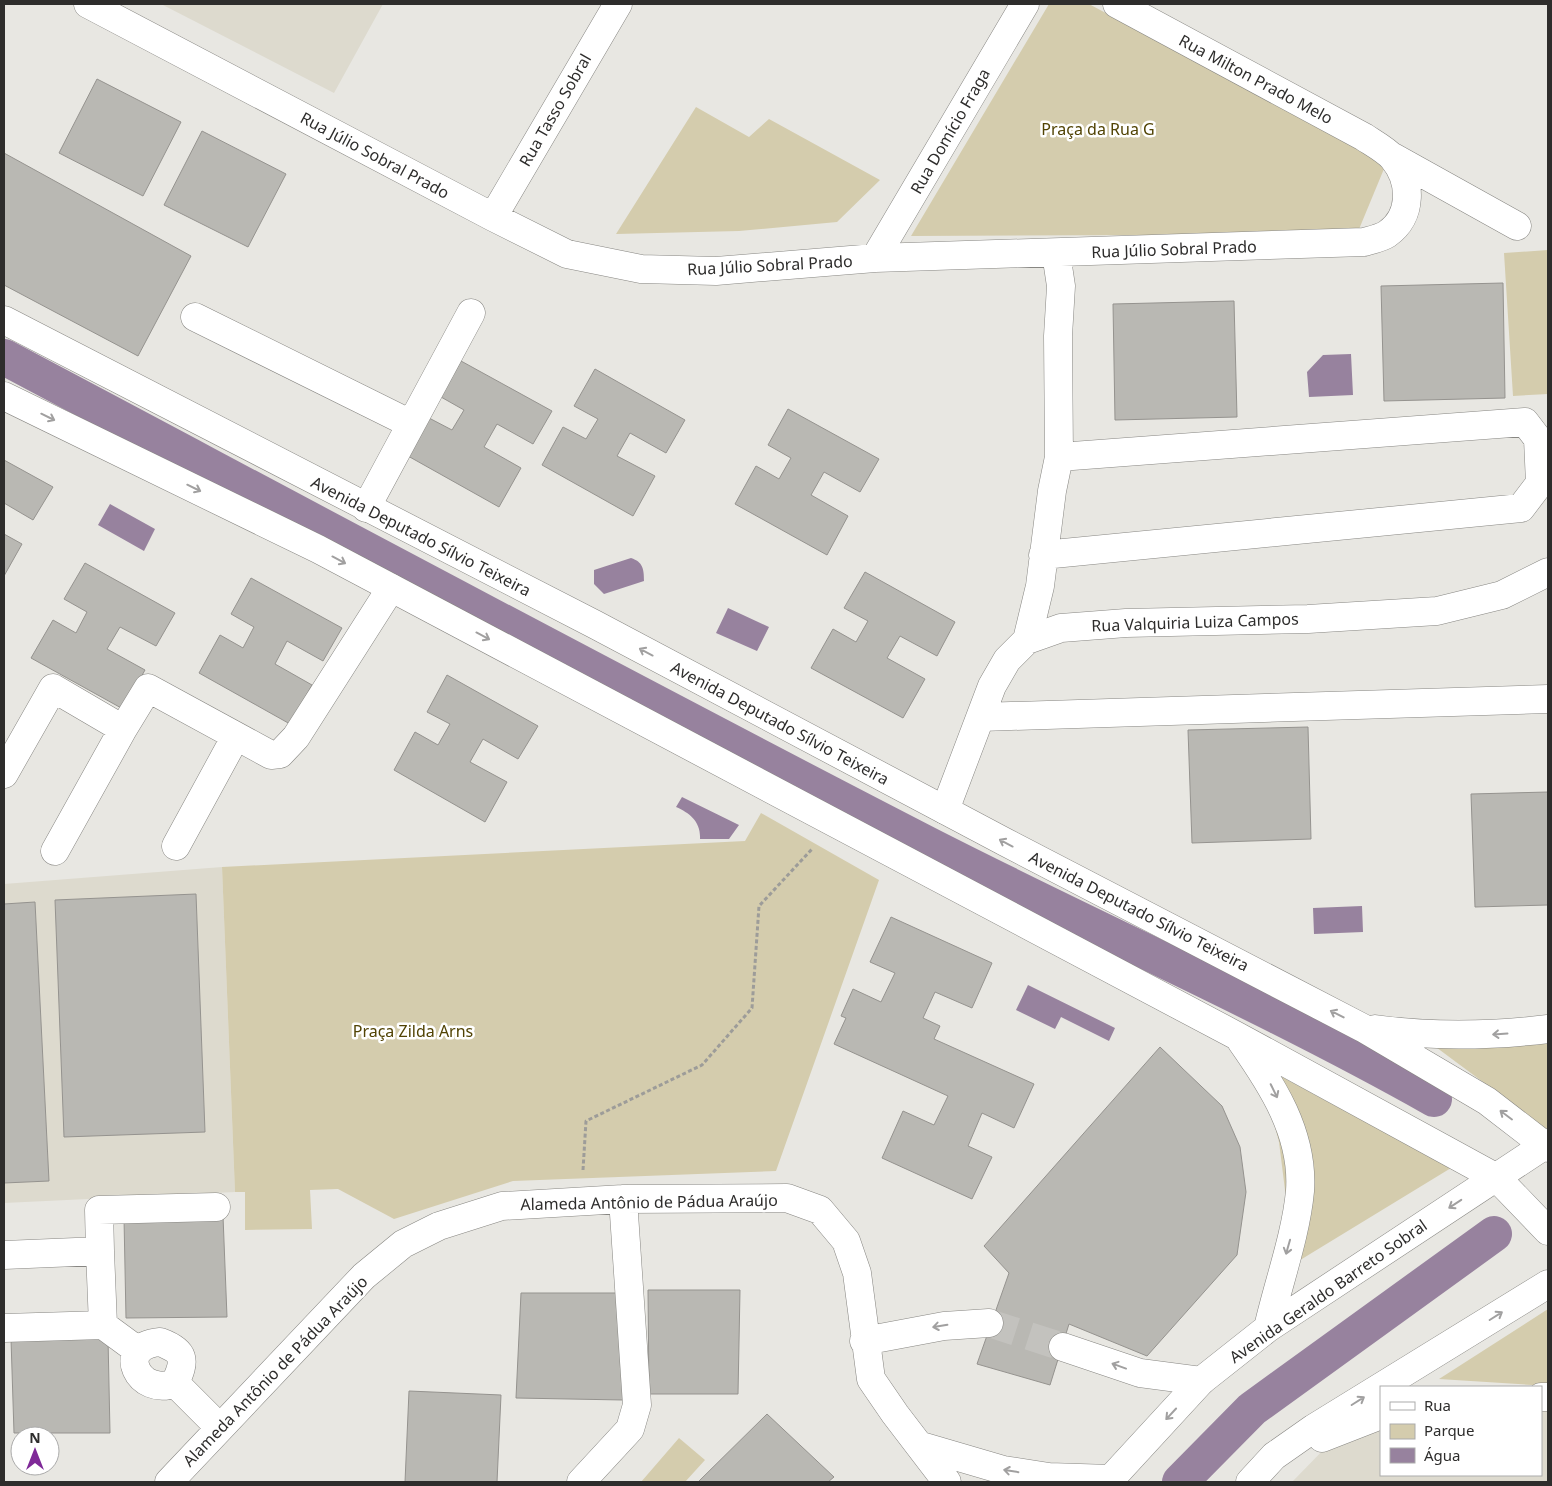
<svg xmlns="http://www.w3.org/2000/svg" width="1552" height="1486" font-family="'Noto Sans',sans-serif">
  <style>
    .built { fill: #dddace }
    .green { fill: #d4ccad }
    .water { fill: #97829e }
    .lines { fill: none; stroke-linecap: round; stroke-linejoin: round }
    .canal { stroke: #97829e; stroke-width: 36 }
    .building { fill: #b9b8b3; stroke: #95938f }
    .minor-tunnel { stroke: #c3c2be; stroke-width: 28; stroke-dasharray: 28 14; stroke-linecap: butt }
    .minor-casing { stroke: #878682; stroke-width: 29 }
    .major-casing { stroke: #878682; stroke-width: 29 }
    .path { stroke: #9d9c99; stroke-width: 3; stroke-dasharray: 4 2.5; stroke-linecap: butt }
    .minor { stroke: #fff; stroke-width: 28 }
    .major { stroke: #fff; stroke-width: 28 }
    .oneway { stroke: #a1a0a0 }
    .labels { text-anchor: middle; stroke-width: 5; stroke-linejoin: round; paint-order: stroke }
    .street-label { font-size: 16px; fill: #2e2d2c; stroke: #fff }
    .park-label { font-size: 16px; fill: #514304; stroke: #fff }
  </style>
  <rect width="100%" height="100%" fill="#e8e7e2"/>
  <!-- built -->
  <path class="built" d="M161 4H383L334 93Z
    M222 867 235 1192 4 1203V884Z
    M1541 1408 1548 1409V1482H1292L1332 1441 1381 1424V1475H1541Z"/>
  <!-- green -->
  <path class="green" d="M1049 4H1089L1386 164 1357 234 911 236Z
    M696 107 749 137 769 119 880 180 837 222 739 231 616 234Z
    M1548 250V394L1513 396 1504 253Z
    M761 813 879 880 776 1171 513 1181 394 1219 338 1189 310 1190 312 1229 245 1230V1192H235L222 867 745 841Z
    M1548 1027V1127L1546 1129 1421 1036Z
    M1258 1064 1451 1168 1274 1276 1286 1198 1279 1142Z
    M1548 1309V1386L1439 1379Z
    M679 1438 705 1460 685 1482H641Z"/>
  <!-- water -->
  <path class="water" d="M1351 354 1353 395 1309 397 1307 372 1323 355Z
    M110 504 155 529 144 551 98 525Z
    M631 558C643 562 644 569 644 581L604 594 594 584V570Z
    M728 608 769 627 757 651 716 633Z
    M682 797 739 825 729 839H700C701 822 690 813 676 807Z
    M1362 906 1363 932 1314 934 1313 908Z
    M1028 985 1115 1028 1109 1041 1061 1017 1055 1029 1016 1010Z"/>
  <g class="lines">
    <!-- canal -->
    <path class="canal" d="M4 357C311 520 618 685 927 844 1095 930 1269 1006 1434 1099
      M1180 1482 1252 1409 1494 1234"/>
  </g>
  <!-- building -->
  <path class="building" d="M97 79 181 122 143 196 59 153Z
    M202 131 286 174 248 247 164 205Z
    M4 153 191 256 138 356 4 285Z
    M1503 283 1505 398 1384 401 1381 286Z
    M1234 301 1237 417 1115 420 1113 304Z
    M461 361 552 411 533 444 497 424 484 447 521 468 499 507 408 456 429 418 452 430 464 410 441 397Z
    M595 369 685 420 666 453 630 433 617 456 655 476 633 516 542 465 563 427 586 439 598 419 574 406Z
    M788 409 879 459 860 492 824 472 811 495 848 516 827 555 735 504 756 466 779 479 791 458 768 445Z
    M4 460 53 487 33 520 4 503Z
    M4 534 22 544 4 576Z
    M85 563 175 613 156 646 120 627 107 649 145 670 123 709 31 658 53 620 76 633 87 612 64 599Z
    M865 572 955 622 937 656 900 636 887 658 925 679 903 718 811 668 833 629 856 642 868 621 844 608Z
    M251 578 342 628 323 661 287 641 275 664 312 685 290 724 199 673 220 635 243 648 254 627 231 614Z
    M447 675 538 726 518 759 483 739 470 762 507 782 485 822 394 770 415 732 438 745 450 724 427 712Z
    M1308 727 1311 839 1192 843 1188 730Z
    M1548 792V905L1475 907 1471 794Z
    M196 894 205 1132 64 1137 55 900Z
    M35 902 49 1181 4 1183V904Z
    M891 917 992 963 972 1008 935 992 923 1018 940 1026 934 1039 1034 1084 1014 1128 982 1113 968 1146 992 1157 972 1199 882 1158 903 1111 934 1125 948 1096 834 1044 846 1018 841 1016 853 989 881 1002 895 973 870 962Z
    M1160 1047 1222 1106 1240 1147 1246 1192 1237 1255 1147 1356 1069 1324 1050 1385 977 1364 1009 1273 984 1246Z
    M223 1216 227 1317 126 1318 124 1218Z
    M648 1290H740L738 1394H649Z
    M521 1293H625L623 1400 516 1398Z
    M108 1338 110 1433H14L11 1339Z
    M409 1391 501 1395 497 1482H405Z
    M767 1414 834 1477 828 1482H698Z"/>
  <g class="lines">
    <!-- minor-tunnel -->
    <path class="minor-tunnel" d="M989 1323 1063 1347"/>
    <!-- minor casing -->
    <g class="minor-casing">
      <path id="minor" d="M88 4 493 217 567 254 641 269 716 271 875 258 1364 242C1371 240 1381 238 1387 234 1413 216 1412 181 1393 158 1386 150 1373 143 1364 137L1117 4
        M1393 157 1517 226
        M493 217 618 4
        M875 258 1025 4
        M195 317 411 424
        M366 508 471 313
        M1043 555 1521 508 1540 483 1538 439 1525 422 1059 457
        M1027 640 1040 586 1052 491 1059 457 1058 336 1061 286 1056 253
        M981 717 1548 699
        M4 774 53 688 123 729 148 688 271 755 280 754 296 737 391 588
        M945 810 992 686 1007 660 1027 640 1061 628 1126 623 1308 619 1437 611 1502 595 1548 572
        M176 846 236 736
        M55 851 123 729
        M100 1251 99 1210 216 1207
        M4 1255 100 1251 103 1325 137 1350
        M4 1328 103 1325
        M864 1341 944 1326 989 1323
        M160 1342C185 1351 186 1360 175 1383 139 1398 113 1346 160 1342Z
        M1063 1347 1140 1373 1201 1381
        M175 1383 220 1428
        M921 1446 1003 1470 1049 1477 1111 1479
        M169 1482 364 1276 403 1244 439 1226 502 1206 623 1199 787 1198 820 1210 846 1241 857 1273 871 1379 895 1414 947 1482
        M581 1482 630 1429 637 1405 623 1199"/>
    </g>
    <!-- major casing -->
    <g class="major-casing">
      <path id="major" d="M4 320 594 624 1005 842 1363 1028 1487 1101 1548 1148
        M4 396 318 549 1237 1036 1497 1178 1548 1231
        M1375 1029C1433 1037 1490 1036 1548 1029
        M1241 1041C1272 1085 1304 1134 1300 1191 1296 1235 1278 1284 1268 1328
        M1541 1397H1548
        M1322 1438 1381 1415
        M1108 1482 1201 1381 1268 1328 1548 1143
        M1250 1482 1274 1456 1314 1428 1548 1284"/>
    </g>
    <!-- path -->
    <path class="path" d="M583 1170 586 1121 702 1065 752 1008 759 906 813 848"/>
    <!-- minor -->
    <use href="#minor" class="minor"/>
    <!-- major -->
    <use href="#major" class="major"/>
  </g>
  <!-- one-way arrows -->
  <defs><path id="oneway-shaft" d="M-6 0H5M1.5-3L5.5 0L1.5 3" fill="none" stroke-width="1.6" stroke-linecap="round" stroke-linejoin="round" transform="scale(1.25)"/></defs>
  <g class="oneway">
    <use href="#oneway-shaft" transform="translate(48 417) rotate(26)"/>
    <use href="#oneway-shaft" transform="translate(194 488) rotate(26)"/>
    <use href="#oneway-shaft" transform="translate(339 560) rotate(28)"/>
    <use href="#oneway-shaft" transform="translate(483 636) rotate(28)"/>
    <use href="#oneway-shaft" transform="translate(646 652) rotate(-152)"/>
    <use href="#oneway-shaft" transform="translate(1006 843) rotate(-152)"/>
    <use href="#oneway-shaft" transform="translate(1337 1014) rotate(-153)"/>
    <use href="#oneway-shaft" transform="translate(1500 1034) rotate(176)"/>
    <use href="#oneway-shaft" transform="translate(1274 1091) rotate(64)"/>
    <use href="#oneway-shaft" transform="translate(1506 1115) rotate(-143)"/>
    <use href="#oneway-shaft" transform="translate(1455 1204) rotate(147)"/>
    <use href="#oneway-shaft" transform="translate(1288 1247) rotate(106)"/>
    <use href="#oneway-shaft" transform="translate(1496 1316) rotate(-32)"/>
    <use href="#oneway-shaft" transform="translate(940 1326) rotate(171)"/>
    <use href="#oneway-shaft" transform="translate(1119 1366) rotate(-160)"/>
    <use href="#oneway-shaft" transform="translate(1358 1401) rotate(-32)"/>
    <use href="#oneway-shaft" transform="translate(1171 1414) rotate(133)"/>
    <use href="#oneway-shaft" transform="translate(1011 1471) rotate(-171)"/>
  </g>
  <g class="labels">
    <!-- street labels -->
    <g class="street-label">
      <text transform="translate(1256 79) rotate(28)" y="6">Rua Milton Prado Melo</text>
      <text transform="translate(555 110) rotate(-60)" y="6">Rua Tasso Sobral</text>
      <text transform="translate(950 131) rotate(-60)" y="6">Rua Domício Fraga</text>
      <text transform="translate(375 155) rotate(28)" y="6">Rua Júlio Sobral Prado</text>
      <text transform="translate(1174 249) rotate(-2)" y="6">Rua Júlio Sobral Prado</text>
      <text transform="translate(770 265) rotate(-3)" y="6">Rua Júlio Sobral Prado</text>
      <text transform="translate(421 536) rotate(27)" y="6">Avenida Deputado Sílvio Teixeira</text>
      <text transform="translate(1195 622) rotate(-2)" y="6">Rua Valquiria Luiza Campos</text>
      <text transform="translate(780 723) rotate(28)" y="6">Avenida Deputado Sílvio Teixeira</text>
      <text transform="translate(1139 911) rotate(27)" y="6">Avenida Deputado Sílvio Teixeira</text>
      <text transform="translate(649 1202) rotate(-1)" y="6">Alameda Antônio de Pádua Araújo</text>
      <text transform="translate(1328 1291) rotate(-35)" y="6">Avenida Geraldo Barreto Sobral</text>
      <text transform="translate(275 1371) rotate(-46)" y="6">Alameda Antônio de Pádua Araújo</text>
    </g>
    <!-- park labels -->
    <g class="park-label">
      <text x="1098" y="135">Praça da Rua G</text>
      <text x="413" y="1037">Praça Zilda Arns</text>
    </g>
  </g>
  <!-- border -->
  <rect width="1552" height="1486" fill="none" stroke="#2e2d2c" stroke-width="10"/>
  <!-- legend -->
  <rect x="1380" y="1386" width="162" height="90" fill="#ffffff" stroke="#ababab"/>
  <rect x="1390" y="1402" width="25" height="8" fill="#ffffff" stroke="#ababab"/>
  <text x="1424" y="1411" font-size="15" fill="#2e2d2c">Rua</text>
  <rect x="1390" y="1424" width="25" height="15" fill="#d4ccad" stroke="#ababab"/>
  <text x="1424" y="1436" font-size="15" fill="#2e2d2c">Parque</text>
  <rect x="1390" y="1448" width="25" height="15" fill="#97829e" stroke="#ababab"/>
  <text x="1424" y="1461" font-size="15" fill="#2e2d2c">Água</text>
  <!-- north arrow -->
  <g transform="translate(35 1451)"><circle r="24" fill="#ffffff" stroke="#ababab"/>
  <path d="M0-4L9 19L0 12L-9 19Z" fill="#7f2998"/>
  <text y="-8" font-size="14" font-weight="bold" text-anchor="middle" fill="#2e2d2c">N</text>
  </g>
</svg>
